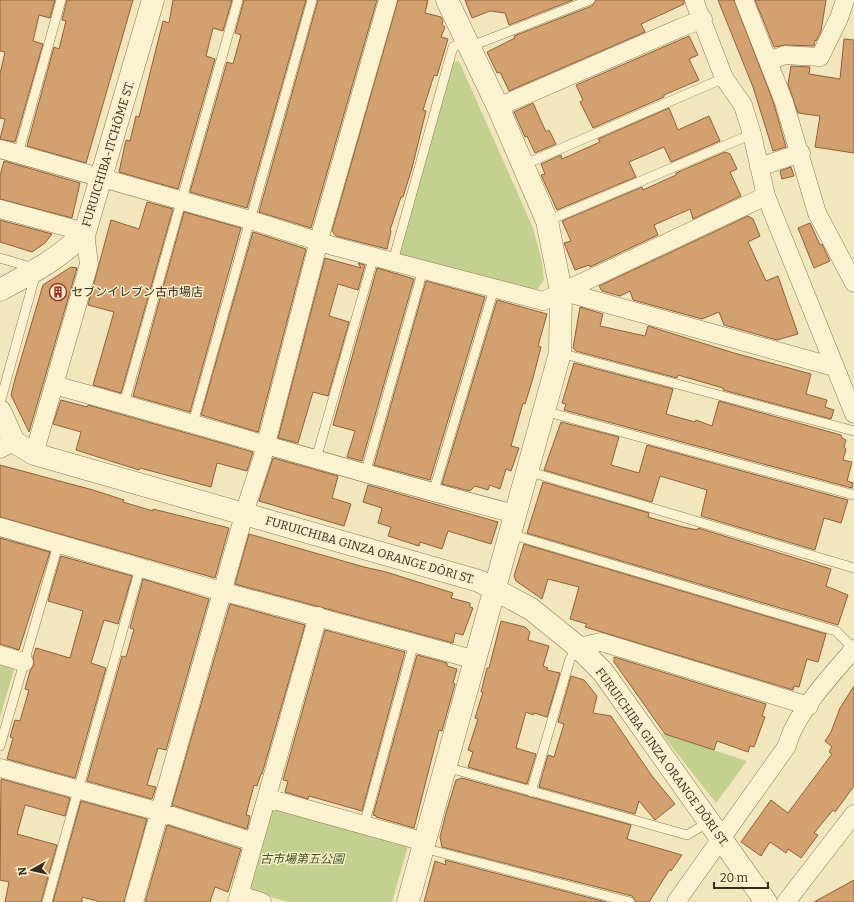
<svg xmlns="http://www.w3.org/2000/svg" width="854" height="902" font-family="Bitter,'Noto Sans JP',serif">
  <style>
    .green { fill: #c3d090 }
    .building { fill: #d3a170; stroke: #8c6039 }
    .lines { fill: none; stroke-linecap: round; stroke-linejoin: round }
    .service-casing { stroke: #8b7655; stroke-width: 10 }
    .minor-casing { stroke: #8b7655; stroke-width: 19 }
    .tertiary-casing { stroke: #8b7655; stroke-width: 23 }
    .service { stroke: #fbf2d1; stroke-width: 9 }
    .minor { stroke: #fbf2d1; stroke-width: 18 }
    .tertiary { stroke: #fbf2d1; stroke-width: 22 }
    .labels { text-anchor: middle; stroke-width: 3; stroke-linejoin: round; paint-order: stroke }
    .street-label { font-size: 12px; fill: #382c1b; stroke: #f8efcd }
    .poi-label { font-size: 12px; fill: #382c1b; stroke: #f8efcd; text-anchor: start }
    .park-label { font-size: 12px; font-style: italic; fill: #445720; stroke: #f8efcd }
  </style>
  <rect width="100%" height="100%" fill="#f1e6bd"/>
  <!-- green -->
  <path class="green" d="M459 61 533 228 542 262 544 280 535 292 399 255 453 62Z
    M0 661 15 666 0 717Z
    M661 733 747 761 716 803Z
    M272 806 408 846 392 902H289L249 891Z"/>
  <!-- building -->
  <path class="building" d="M0 0H55L50 18 39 15 33 41 43 44 15 142 0 139 5 119 0 118V74L5 52 0 51Z
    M67 0H133L86 163 27 146 54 47 59 49 66 21 62 20Z
    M173 0H232L223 31 213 28 206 56 215 59 178 189 119 172 126 140 130 141 136 116 139 117 163 21 169 23Z
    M244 0H306L247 208 190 192 227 62 233 64 241 35 235 33Z
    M318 0H377L311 228 259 212Z
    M398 0H428L425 13 441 17 443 21 442 25 445 27 441 37 448 39 437 76 434 75 423 110 426 111 412 168 403 197H401L390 230 391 231 387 249 336 236 332 231Z
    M465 0H573L509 25 505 13 490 11 472 18Z
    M596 0H684V4L641 24 645 32 509 91 500 72 497 73 487 52 515 38 514 36 592 6Z
    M718 0H734L773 101 786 147 773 151 753 87Z
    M755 0H826L821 31 816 41 815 40 814 46 786 45 774 47Z
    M689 36 698 55 689 59 699 80 664 95V97L593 128 580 102 583 100 576 85Z
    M844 39 854 40V153L815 147 820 116 798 113 788 84 791 66 810 67 809 74 840 79Z
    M533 103 546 132 549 130 556 144 535 153 527 136 525 137 514 112Z
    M669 108 678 130 709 116 720 141 671 162 664 147 629 162 636 177 557 210 541 175 545 174 541 164 561 155 562 159 600 142 598 139Z
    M725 152 730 154 737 169 730 172 741 196 693 219 690 209 654 225 658 235 590 267 589 265 575 270 564 243 571 241 562 221 642 187 643 190 676 175V173Z
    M4 161 80 183 72 218 0 199V176Z
    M791 167 794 176 782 179 780 171Z
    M147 202 173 209 121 393 93 385 114 312 88 305 111 220 139 229Z
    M184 212 241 228 190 412 133 396Z
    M748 216 753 219 760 236 748 242 766 281 778 276 798 334 777 340 724 325 719 312 702 319 633 300 630 291 620 296 602 291 599 286Z
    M0 220 52 234 45 243 32 252 0 242Z
    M810 223 820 245 822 244 830 261 814 268 798 228Z
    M253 232 306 249 258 432 201 415Z
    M325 258 361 268 358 263 365 265 358 290 338 284 329 316 349 322 328 396 313 392 298 443 278 438Z
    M71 267 77 268 29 432 11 395 15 379 43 285Z
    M377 268 414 279 362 461 347 457 355 431 333 425Z
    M426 281 485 297 430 480 374 465Z
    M497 300 547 314 538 346 541 347 533 378 525 404 523 403 511 446 519 448 511 471 506 469 500 489 490 485 488 490 475 486 470 491 442 484Z
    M580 307 603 314 600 326 645 336 648 326 734 353 811 374 806 394 827 400 825 407 834 410 831 419 723 390V388L678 375 677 378 576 351 573 348Z
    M574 363 673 389 666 414 695 422 696 420 712 426 719 401 841 435 842 438 846 440 844 447 846 449 843 460 852 462 847 481 853 483 852 488 564 410 566 404 562 403Z
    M61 400 87 407 88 405 253 452 247 471 217 463 211 487 140 468 139 470 76 450 81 432 53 424Z
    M561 422 619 437 611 465 639 473 647 445 848 500 841 523 824 518 815 550 701 516 707 490 660 476 652 502 544 470Z
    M273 458 338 476 332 498 351 504 344 526 259 501Z
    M0 465 93 490 124 500 123 502 153 511V509L229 528 215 578 0 517Z
    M543 482 649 513 648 517 683 527 697 530 698 528 831 569 826 586 848 595 838 625 527 533Z
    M368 485 498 522 491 544 448 531 442 549 420 542 419 546 388 536 391 527 378 523 382 508 363 502Z
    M249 534 364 567 386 572 453 593 451 598 470 603V607L473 608 463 635 455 633 453 643 235 584Z
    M0 538 50 552 19 650 0 644Z
    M524 544 826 634 818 662 807 659 799 687 794 686 793 690 585 627 587 624 570 619 579 587 548 579 542 599 516 581 514 576Z
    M61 556 132 576 118 624 104 620 91 663 106 668 75 778 7 759 13 738 10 737 15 720 20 721 29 690 25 689 30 671 34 665 33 657 36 648 70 658 83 611 48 601Z
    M143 579 209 599 166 750 158 748 147 785 156 787 152 799 87 781 122 656 126 657 134 629 130 628Z
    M230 604 305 625 262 774H261L257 786 254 785 246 815 250 816 247 829 172 805Z
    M501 621 525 627 530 632 528 640 549 646 543 666 548 668 547 670 560 673 547 717 534 713 533 715 526 712 516 748 536 754 527 784 468 767 473 752 468 750 478 719 475 718 483 692H481L487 668H489Z
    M325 630 405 652 362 811 309 796 308 799 285 792 288 781 283 780Z
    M417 655 447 663V666L457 669 453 683 455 684 442 731 439 730 414 828 376 817V816L373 815Z
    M614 657 766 704 762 716 765 717 754 747 750 746 748 752 717 741 714 750 665 734 614 662Z
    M571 676 584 680 597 696 593 713 611 716 652 776 675 804 655 820 639 801 635 814 539 787 548 755 554 757 564 724 558 722Z
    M854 686V786L835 812 833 810 814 833 818 835 801 858 788 849 786 853 770 842 761 856 741 842 771 800 788 813 832 754 829 752 832 747 825 741 831 732 840 708Z
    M462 778 631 825 627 839 682 855 671 871 670 869 649 902H636L632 896 442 847 440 837 446 813 456 780Z
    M1 779 70 798 65 816 25 805 17 834 57 845 41 902H5L9 882 0 880Z
    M81 801 147 819 124 902H101L82 897V902H53Z
    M167 825 241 849 228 892 215 887 210 902H145Z
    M445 860 606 902H424L435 861 446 865Z
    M854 880V902H814Z"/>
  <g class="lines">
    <!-- service casing -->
    <g class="service-casing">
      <path id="service" d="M469 47 590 0
        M18 154 61 0
        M523 165 724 78
        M547 221 752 134
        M0 258 37 269 0 403
        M393 261 453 47 467 41
        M560 353 854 431
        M124 404 238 0
        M544 411 854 495
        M193 423 312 0
        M316 459 374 256
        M527 471 854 568
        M365 474 423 270
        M433 493 494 289
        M510 534 836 631 854 649
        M0 746 58 545
        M446 767 687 835 709 822
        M531 792 570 659 578 647
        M364 825 414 643
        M423 848 630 902
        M47 902 140 568"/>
    </g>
    <!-- minor casing -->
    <g class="minor-casing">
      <path id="minor" d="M694 0 724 78 743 105 752 134 766 196 854 414
        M744 0 784 102 817 213 854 283
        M769 61 785 55 820 57 839 18 845 0
        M498 107 680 28 703 19
        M0 149 250 220 333 246 543 301 766 196
        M759 167 801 153
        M0 209 85 232 89 264 34 454
        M561 291 834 367
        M54 385C208 427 361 474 515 514
        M0 449 14 442
        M0 527 210 588 476 660
        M578 647 601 642 809 706
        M0 655 24 662
        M0 768 160 812 254 842
        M267 798 425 842
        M240 895 262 902
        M134 902 248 501 262 459 322 229 388 0
        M237 902 318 616
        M676 902 787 746C794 715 833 673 854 649
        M786 902 854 814"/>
    </g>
    <!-- tertiary casing -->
    <g class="tertiary-casing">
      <path id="tertiary" d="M0 290C31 273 61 258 85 232L153 0
        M0 411 14 442 34 454 479 581 531 609 578 647 603 672 766 902
        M408 902 560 353 561 291 547 221 498 107 447 0"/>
    </g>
    <!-- service -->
    <use href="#service" class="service"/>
    <!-- minor -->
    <use href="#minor" class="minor"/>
    <!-- tertiary -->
    <use href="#tertiary" class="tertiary"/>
  </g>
  <!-- icons -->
  <defs>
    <g id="building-ring" transform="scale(0.9)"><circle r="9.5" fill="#f8efcd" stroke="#9e2a20" stroke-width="1.5"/><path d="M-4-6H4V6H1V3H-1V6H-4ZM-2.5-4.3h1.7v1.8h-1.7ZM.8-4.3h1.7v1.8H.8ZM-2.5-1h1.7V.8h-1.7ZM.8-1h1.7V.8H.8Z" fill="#9e2a20"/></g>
  </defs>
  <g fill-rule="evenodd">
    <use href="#building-ring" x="58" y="292"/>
  </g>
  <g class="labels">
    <!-- street labels -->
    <g class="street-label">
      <text transform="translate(108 154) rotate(-73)" y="4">FURUICHIBA-ITCHŌME ST.</text>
      <text transform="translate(370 550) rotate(16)" y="4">FURUICHIBA GINZA ORANGE DŌRI ST.</text>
      <text transform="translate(662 757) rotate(54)" y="4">FURUICHIBA GINZA ORANGE DŌRI ST.</text>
    </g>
    <!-- poi labels -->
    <g class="poi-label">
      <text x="71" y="296">セブンイレブン古市場店</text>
    </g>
    <!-- park labels -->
    <g class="park-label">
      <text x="302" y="863">古市場第五公園</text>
    </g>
  </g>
  <!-- north arrow -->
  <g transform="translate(32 870) rotate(262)" stroke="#f8efcd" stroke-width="3" paint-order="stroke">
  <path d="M0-3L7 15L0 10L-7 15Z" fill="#382c1b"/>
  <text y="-6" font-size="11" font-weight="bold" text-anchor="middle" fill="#382c1b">N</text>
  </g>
  <!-- scale -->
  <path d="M714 882v6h54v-6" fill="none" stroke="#382c1b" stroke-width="2"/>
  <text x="720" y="882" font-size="12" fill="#382c1b" stroke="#f8efcd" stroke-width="3" paint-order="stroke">20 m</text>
</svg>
